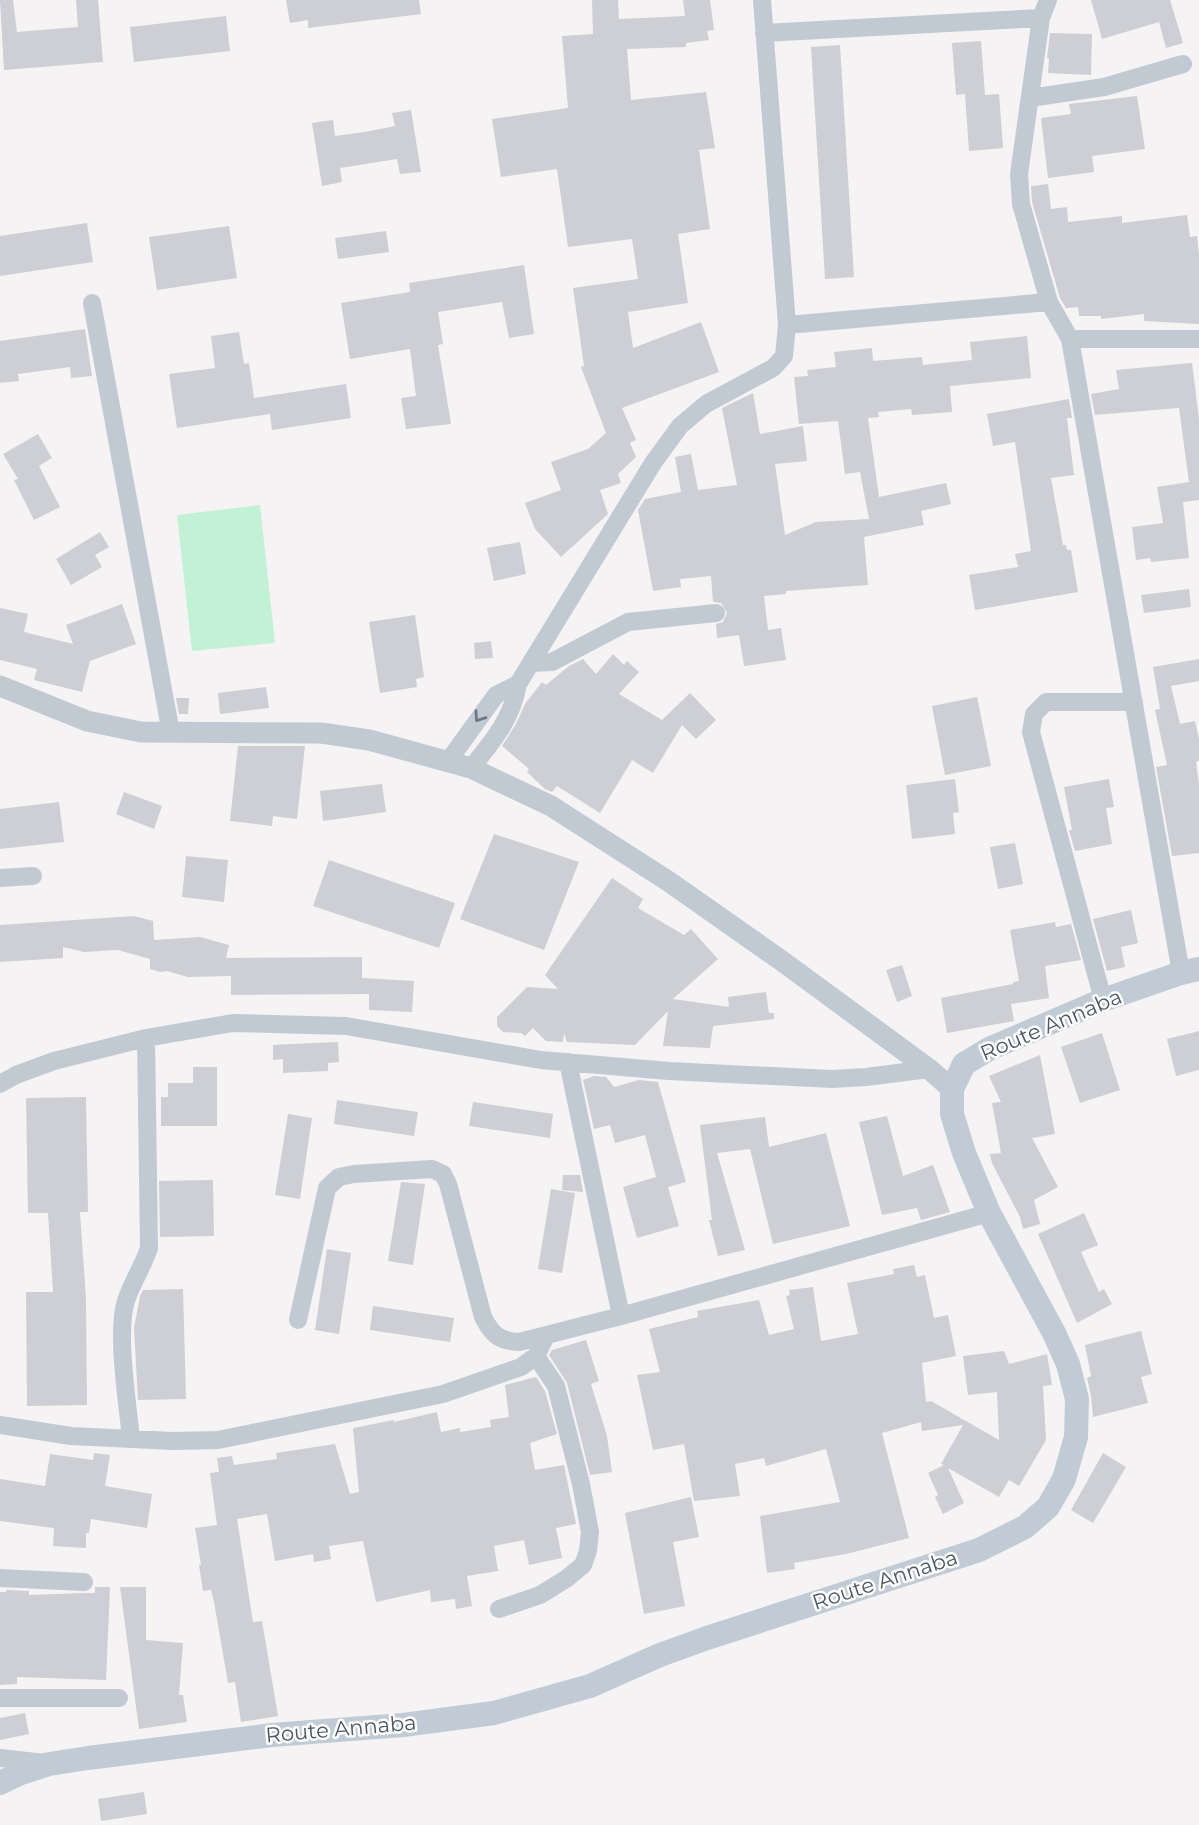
<svg xmlns="http://www.w3.org/2000/svg" width="1199" height="1825" font-family="Montserrat,sans-serif">
  <style>
    .green { fill: #c3f1d5 }
    .building { fill: #cdcfd5 }
    .lines { fill: none; stroke-linecap: round; stroke-linejoin: round }
    .minor { stroke: #c1cad2; stroke-width: 18 }
    .tertiary { stroke: #c1cad2; stroke-width: 21 }
    .secondary { stroke: #c1cbd6; stroke-width: 24 }
    .oneway { stroke: #6e7983 }
    .labels { text-anchor: middle; stroke-width: 5; stroke-linejoin: round; paint-order: stroke }
    .street-label { font-size: 21px; fill: #4a5661; stroke: #fff }
  </style>
  <rect width="100%" height="100%" fill="#f5f3f3"/>
  <!-- green -->
  <path class="green" d="M260 505 275 643 192 651 177 515Z"/>
  <!-- building -->
  <path class="building" d="M0 0H13L17 32 78 27 76 0H98L103 62 4 70Z
    M286 0H419L421 14 308 28V20L290 23Z
    M592 0H618L619 19 685 16 683 0H710L714 30 707 31 709 40 686 43V47L627 49 631 100 706 92 715 148 699 150 710 229 678 234 688 303 628 312 633 348 701 322 719 372 622 408 636 440 630 443 636 457 618 474 621 483 600 490 608 514 561 557 535 529 525 503 561 490 551 462 588 449 606 433 581 367 584 366 573 288 638 279 632 239 568 247 557 169 501 177 492 119 568 108 562 36 593 34Z
    M1091 0H1170L1183 43 1166 48 1159 22 1102 39Z
    M226 16 230 51 134 62 130 27Z
    M1050 33 1092 34 1091 75 1048 73 1049 58H1047Z
    M981 41 985 95 999 94 1003 148 969 151 965 94 956 95 952 43Z
    M840 45 854 277 825 279 811 47Z
    M1137 96 1145 149 1092 156 1094 172 1048 178 1041 118 1071 114 1069 104Z
    M411 110 421 172 400 174 397 159 340 168 342 182 322 186 312 123 333 120 335 136 365 132 395 126 392 113Z
    M1048 184 1051 209 1067 207 1068 222 1122 216V223L1187 215 1190 237 1197 236 1199 255V324L1144 321V314L1101 319V316H1079L1078 307 1066 308 1060 298 1032 202 1031 186Z
    M87 223 93 262 0 276V236Z
    M229 226 237 278 157 290 149 237Z
    M386 231 389 252 338 259 335 238Z
    M524 265 534 334 509 338 502 302 438 312 443 344 438 345 451 424 406 429 401 398 416 396 410 349 350 359 341 303 410 292 409 283Z
    M85 329 92 376 71 378 70 367 18 374 19 381 0 383V341Z
    M239 332 244 364 249 363 254 398 346 384 351 418 272 430 270 414 177 428 169 374 215 368 211 336Z
    M1027 336 1031 378 950 386 952 412 912 415 911 409 878 412 879 417 868 418 879 497 946 483 951 504 921 511 924 525 864 537 868 585 786 591V594L764 596 768 630 781 628 786 660 744 666 739 635 717 638 716 624 723 622 727 613 721 603 713 602 711 576 680 579 681 587 653 591 638 510 645 499 681 492 675 457 691 454 698 490 737 485 722 408 753 393 760 434 803 426 807 461 775 464 785 535 816 522 869 519 860 472 845 474 838 421 799 424 794 377 808 376 807 370 836 367 834 352 872 348 873 361 922 357 923 365 972 360 970 342Z
    M1192 363 1199 419V500L1183 502 1189 558 1151 562 1150 558 1136 560 1132 527 1163 523 1157 487 1189 482 1179 408 1095 415 1091 394 1119 389 1116 370Z
    M1069 399 1072 418H1067L1074 475 1051 478 1063 545H1066L1067 550H1071L1078 592 975 610 969 575 1018 567 1015 554 1031 551 1015 442 993 446 987 414Z
    M38 434 52 458 39 466 60 507 34 520 14 480 18 479 3 454Z
    M100 532 109 547 95 555 102 567 71 585 56 559Z
    M520 542 526 574 494 581 487 548Z
    M1189 589 1191 607 1144 613 1141 595Z
    M122 604 136 644 90 661 82 692 34 680 37 669 0 660V608L28 614 24 632 73 644 66 625Z
    M415 615 424 677 416 679 417 687 380 693 369 622Z
    M491 641 493 658 475 659 474 643Z
    M613 654 624 665 627 661 639 672 619 694 662 720 690 693 716 720 696 739 682 725 653 773 632 760 600 813 557 786 552 792 545 789 527 772 529 769 502 746 516 724 525 704 542 682 546 685 569 666 583 659 596 674Z
    M1199 659V681L1171 686 1180 724 1195 721 1199 739V761L1196 762 1199 785V853L1172 856 1156 767 1167 765 1155 710 1160 709 1153 667Z
    M266 687 269 708 220 714 218 693Z
    M977 697 991 766 945 775 932 706Z
    M176 698H189L188 714H179Z
    M238 746H305L297 819 273 816 272 826 230 821Z
    M955 779 959 812 953 813 955 834 912 839 906 785Z
    M1109 779 1114 807 1106 808 1112 844 1075 851 1069 830H1072L1064 787Z
    M382 784 386 812 323 821 320 791Z
    M124 792 162 806 154 829 116 814Z
    M59 802 64 842 0 849V809Z
    M494 834 579 862 544 950 460 919Z
    M1015 843 1023 884 998 889 990 847Z
    M186 856 228 860 224 902 182 897Z
    M329 860 455 903 439 948 313 906Z
    M612 878 643 899 638 908 684 935 691 929 718 959 673 999 729 1007 728 997 766 992 769 1013H774V1019L713 1026 710 1048 663 1046 668 1011 635 1045 567 1042 564 1033 563 1042 546 1041 533 1028 525 1036 521 1033 503 1032 497 1026V1017L527 987 558 989 545 975Z
    M1131 910 1138 943 1121 947 1125 967 1107 971 1093 919Z
    M134 916 153 921 154 940 200 937 229 945 226 958 362 957V978L414 981 412 1012 369 1010V994L231 995V976L188 977 167 971 160 972 150 969V959L118 950 84 952 63 947V958L0 962V925Z
    M1055 922 1056 927 1071 924 1081 960 1045 966 1049 998 1011 1004 1014 1021 947 1033 941 998 1013 984V982L1019 981 1010 930Z
    M902 965 912 996 897 1002 886 970Z
    M1199 1031V1070L1176 1076 1167 1039Z
    M1102 1033 1120 1090 1080 1103 1061 1047Z
    M338 1042 339 1062 328 1063V1071L283 1073V1059L273 1060V1045Z
    M1040 1055 1055 1134 1032 1138 1058 1187 1034 1200 1040 1224 1023 1229 1020 1217 992 1163 990 1154 1001 1153 992 1103 1001 1102 989 1076Z
    M193 1067H217V1126H161V1097H168V1083H193Z
    M594 1076 606 1077 614 1087 639 1080 658 1082 686 1182 668 1187 679 1226 637 1238 623 1187 656 1177 645 1135 615 1143 610 1125 594 1129 583 1080Z
    M86 1097 88 1212H80L86 1299 87 1405 27 1406 26 1292H53L48 1213H28L26 1098Z
    M337 1100 418 1112 414 1136 334 1124Z
    M473 1102 553 1114 550 1138 469 1126Z
    M288 1114 312 1118 300 1199 275 1195Z
    M887 1116 903 1176 933 1165 950 1212 921 1220 917 1208 882 1215 859 1122Z
    M765 1117 769 1147 826 1133 850 1226 773 1244 750 1149 717 1153 745 1250 718 1256 709 1220H712L700 1125Z
    M563 1175H580L583 1192 562 1190Z
    M213 1180 214 1236 160 1237 159 1181Z
    M401 1182 425 1184 413 1265 388 1261Z
    M551 1189 575 1193 562 1273 538 1269Z
    M1084 1213 1098 1245 1081 1252 1099 1292 1104 1289 1112 1304 1077 1323 1038 1234Z
    M327 1249 351 1253 339 1334 315 1330Z
    M914 1265 917 1277 925 1275 934 1318 948 1315 956 1356 922 1363 926 1402 931 1401 999 1440 997 1392 968 1395 963 1356 1004 1351 1009 1364 1047 1354 1052 1385 1043 1386 1046 1440 1019 1486 1009 1480 999 1497 948 1468 964 1503 943 1514 935 1497 938 1495 928 1473 944 1465 941 1464 963 1425 922 1431 921 1422 882 1433 909 1538 846 1554 794 1563 795 1569 767 1573 760 1516 840 1502 826 1449 766 1466 764 1458 735 1464 740 1496 694 1501 684 1444 653 1450 637 1375 660 1372 649 1329 698 1317 697 1311 759 1300 769 1335 794 1329 786 1296 790 1295 789 1290 813 1287 821 1341 858 1334 847 1283 894 1274 893 1269Z
    M183 1289 186 1399 138 1400 134 1328 140 1296 143 1290Z
    M373 1306 454 1318 450 1342 370 1330Z
    M1141 1331 1152 1374 1141 1377 1148 1403 1093 1417 1091 1396 1087 1378 1091 1376 1085 1345Z
    M586 1340 599 1381 591 1384 607 1436 612 1472 590 1475 567 1383 549 1355 552 1350Z
    M536 1377 545 1391 557 1434 530 1443 535 1470 564 1465 576 1524 556 1528 562 1558 529 1565 524 1540 494 1546 498 1571 467 1576 472 1606 456 1609 455 1599 431 1602 430 1590 376 1602 363 1541 329 1546 331 1559 314 1562 313 1554 275 1561 267 1514 237 1519 253 1622 262 1621 278 1716 241 1722 235 1682 228 1683 214 1602 211 1590 203 1591 199 1565H201L195 1528 217 1525 210 1473 219 1472 217 1458 232 1456 234 1465 277 1459 276 1453 335 1444 350 1494 359 1492 353 1428 394 1420V1422L437 1412 441 1432 460 1428V1432L491 1427 490 1420 509 1417 505 1385Z
    M94 1453 110 1455 105 1486 152 1494 147 1528 91 1519 89 1533H86V1548L53 1546 54 1528 0 1521V1479L45 1486 50 1454 93 1460Z
    M1103 1453 1126 1467 1093 1523 1071 1510Z
    M691 1497 699 1537 673 1542 685 1606 644 1614 625 1513Z
    M95 1587H110L106 1680 17 1677V1684L0 1685V1592H6V1590L29 1591V1595L83 1593H95Z
    M120 1587H146V1640L183 1643 179 1695H183L187 1722 139 1729Z
    M25 1713 29 1734 0 1740V1718Z
    M144 1792 147 1814 101 1821 98 1799Z"/>
  <g class="lines">
    <!-- minor -->
    <path class="minor" d="M1048 0 1041 18 1019 174 1021 204 1049 302 1070 339 1181 973
      M764 33 1041 18
      M1030 98 1104 87 1183 64
      M92 303 171 733
      M787 325 1049 302
      M1070 339H1199
      M532 663 552 662 628 622 716 613
      M449 760 496 695 518 684
      M471 768C493 741 512 719 518 684L653 463 680 426 706 404 773 368 784 356 787 325 762 0
      M0 878 33 876
      M1103 1000 1031 732 1034 714 1046 702H1134
      M568 1062 621 1316
      M0 1084 16 1075 54 1061 146 1038 233 1023 346 1026 541 1060 669 1071 832 1079 866 1077 929 1069
      M298 1320 327 1188 339 1177 354 1174 432 1169 443 1174 448 1184 483 1317C492 1334 498 1341 519 1342L621 1316 989 1213
      M0 1425 71 1436 173 1441 218 1440 443 1394 521 1367 536 1356 546 1336
      M131 1439C128 1405 115 1328 127 1298 133 1281 143 1266 149 1248L146 1038
      M0 1578 84 1582
      M499 1609 540 1595 566 1579 583 1565 588 1551 590 1532 581 1484 556 1386 536 1356
      M0 1698H119
      M0 1758 45 1763"/>
    <!-- tertiary -->
    <path class="tertiary" d="M0 686 87 721 141 732 321 733 369 740 471 768 551 806 668 881 782 961 929 1069 952 1089"/>
    <!-- secondary -->
    <path class="secondary" d="M0 1783 21 1773 49 1764 88 1758 272 1735 403 1725 494 1713 590 1686 660 1655 707 1638 979 1550 1025 1527 1048 1507 1064 1479 1076 1437 1077 1399 1068 1364 1054 1333 989 1213 964 1153 952 1114V1089L964 1064 989 1049 1103 1000 1181 973 1199 969"/>
  </g>
  <!-- one-way arrows -->
  <defs><path id="oneway-chevron" d="M-2-3.5L2.5 0L-2 3.5" fill="none" stroke-width="1.6" stroke-linecap="round" stroke-linejoin="round" transform="scale(1.75)"/></defs>
  <use class="oneway" href="#oneway-chevron" transform="translate(479 717) rotate(125)"/>
  <g class="labels">
    <!-- street labels -->
    <g class="street-label">
      <text transform="translate(1051 1025) rotate(-23)" y="7">Route Annaba</text>
      <text transform="translate(885 1580) rotate(-18)" y="7">Route Annaba</text>
      <text transform="translate(341 1729) rotate(-5)" y="7">Route Annaba</text>
    </g>
  </g>
</svg>
